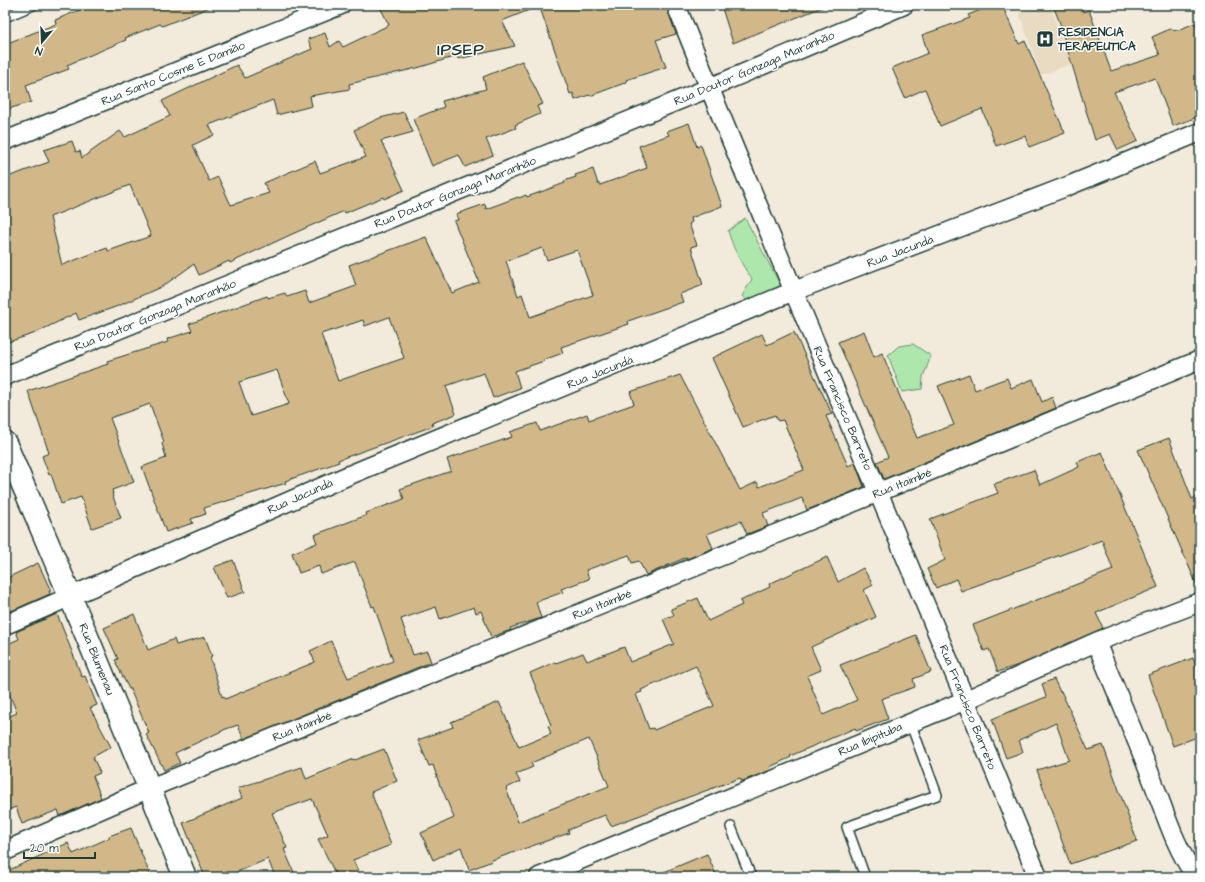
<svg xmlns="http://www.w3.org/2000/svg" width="1205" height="882" font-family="'Architects Daughter',sans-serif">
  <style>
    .built { fill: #e8dbc2 }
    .green { fill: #ade7ac; stroke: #669270 }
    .building { fill: #d2b888; stroke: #1f3d34; fill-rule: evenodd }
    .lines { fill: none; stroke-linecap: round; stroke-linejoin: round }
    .lane-casing { stroke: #1f3d34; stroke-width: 12 }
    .street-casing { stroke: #1f3d34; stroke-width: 21 }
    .secondary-casing { stroke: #1f3d34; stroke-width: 25 }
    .lane { stroke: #fff; stroke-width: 9 }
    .street { stroke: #fff; stroke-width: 18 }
    .secondary { stroke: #fff; stroke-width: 22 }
    .labels { text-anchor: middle; stroke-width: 3; stroke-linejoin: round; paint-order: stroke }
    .poi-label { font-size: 12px; font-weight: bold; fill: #1f3d34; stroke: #fff; text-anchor: start }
    .street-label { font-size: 12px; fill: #1f3d34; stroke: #fff }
    .district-label { font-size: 16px; font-weight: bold; letter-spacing: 1px; fill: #1f3d34; stroke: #fff }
  </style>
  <rect width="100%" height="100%" fill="#f2eadb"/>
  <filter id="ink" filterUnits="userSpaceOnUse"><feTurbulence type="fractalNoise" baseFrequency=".025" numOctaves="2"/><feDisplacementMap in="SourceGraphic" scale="8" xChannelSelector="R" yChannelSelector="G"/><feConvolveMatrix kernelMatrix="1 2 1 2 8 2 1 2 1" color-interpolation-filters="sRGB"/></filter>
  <g filter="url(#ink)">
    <!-- built -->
    <path class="built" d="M1042 5H1050L1071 64 1041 75 1019 13Z"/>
    <!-- green -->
    <path class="green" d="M745 218 782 288 747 301 742 296 752 279C741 264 733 248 728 231Z
      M913 344 931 356 923 377 922 389 902 392 888 355 899 346Z"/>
    <!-- building -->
    <path class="building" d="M80 5H212L213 6 162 26 160 24 125 38 126 40 67 65 69 69 26 85 31 102 5 110V44L56 24 55 20 82 9Z
      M379 5 539 6 502 21 515 46 458 59 457 56 417 68 349 84 350 89 310 96 312 106 277 115 273 100 209 125 214 135 193 145 209 181 218 177 231 205 269 193 264 183 315 161 320 173 366 157 354 130 380 118 404 112 413 132 381 141 404 190 384 199 383 197 345 213 344 211 290 235 230 263 229 261 199 275 194 264 163 286 118 306 79 320 76 313 33 334 5 343V178L49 162 44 150 72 141 76 152 80 151 82 158 120 131 125 137 170 116 162 101 237 65 245 78 312 49 308 39 325 33 330 47 339 41 343 47 389 25ZM130 185 151 236 108 251 107 248 62 265 50 217Z
      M539 5H666L676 34 656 40 666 67 626 80 627 82 590 96 589 95 575 100 573 93 570 94Z
      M721 5H825V6L733 43Z
      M993 5H1002L1019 44 1025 41 1065 133 1029 147 1025 136 996 146 982 109 940 126 925 89 905 98 892 68 928 53 922 35 970 18 968 15Z
      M1053 5H1081L1083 12 1089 10 1111 71 1160 55 1152 37 1170 29 1178 30 1195 23 1200 36V116L1173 126 1155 78 1114 92 1138 141 1118 150 1110 134 1095 140 1063 35 1064 34Z
      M522 61 543 104 537 106 540 114 515 125 516 128 486 139 493 155 465 167 459 155 432 166 413 119 444 107 442 101 486 89 483 77Z
      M689 123 697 147 701 145 722 206 691 218 692 222 689 224 697 245 691 247 703 285 680 294 683 302 628 321 629 324 561 347 563 353 543 360 544 361 515 371 520 388 493 398 484 373 446 386 456 414 432 423 433 426 338 460 339 462 285 481 286 483 204 508 206 514 191 519 193 523 166 532 142 467 166 458 162 443 164 442 150 404 110 418 134 482 112 490 113 494H112L121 518 92 528 81 497 61 504 51 474 49 475 42 456 49 453 28 391 108 364 107 361 168 342 167 339 192 331 189 324 267 296 268 298 285 293 287 297 305 291 309 303 356 286 349 265 426 237 452 293 479 282 454 221 458 220 456 214 485 204 486 209 518 197 519 198 526 195 527 197 565 183 564 181 576 177 575 175 593 169 598 184H600V185L647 168 639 146 669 135 667 131ZM542 248 547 260 577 250 593 295 530 317 522 294 518 296 506 261ZM389 317 404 358 338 381 321 334 363 320 365 326ZM277 370 289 404 251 416 239 382Z
      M864 331 874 357 882 353 917 438 954 425 938 386 969 374 975 390 1007 378 1011 388 1033 379 1042 402 1052 397 1056 408 884 479 877 462 888 457 838 342Z
      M794 332 832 414 826 416 848 466 855 463 864 487 807 510 802 498 763 513 768 526 747 534 741 521 707 534 713 548 687 559V557L646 575 639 561 632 563 629 555 586 570 589 579 561 589 563 592 536 602 541 618 510 628 511 630 491 637 481 611 476 613 474 607 440 619 436 607 401 619 413 655 427 651 431 662 244 739 238 725 226 729 175 753 180 763 164 770 146 734 149 733 130 689H129L116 663H117L115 660 118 659 104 628 134 614 148 650 174 639 176 645 205 637 212 656 210 657 222 697 224 696 225 699 315 662 310 651 331 641 348 678 393 661 374 606 372 607 355 562 321 574 319 566 299 573 292 553 317 543 314 535 367 515 366 513 404 499 400 489 451 471 447 459 512 437 510 432 537 423 540 431 587 414 589 420 634 404 630 392 680 375 740 490 757 482 759 487 804 470 783 420 778 421 775 415 743 427 712 358 762 334 767 345Z
      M1169 438 1192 499 1200 495V592L1138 450Z
      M1102 452 1158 587 1096 613 1103 628 1024 663 998 672 989 649 984 651 973 625 1113 570 1102 540 961 591 956 579 936 588 927 569 945 560 930 519 998 493 994 484 1034 470 1040 485 1079 467 1077 462Z
      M827 557 838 582 863 568 873 585 864 590 876 617 811 647 821 670 807 676 823 715 857 700 840 665 916 635 931 672 913 679 915 687 881 699 888 719 856 731 855 728 790 756 791 757 770 767 771 770 745 780 742 781 740 778 611 826 605 815 568 830 569 833 492 860V861L469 870 461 847 433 860 421 833 454 818 441 786H440L433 765 429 766 418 740 453 727 451 722 499 702 519 747 551 734 548 726 551 725 530 673 555 662 556 663 583 653 587 661 624 647 630 662 674 644 663 619 674 615 671 609 698 598 708 621 742 605 740 601 770 587 769 584ZM696 666 714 706 654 730 653 728 649 729 636 694 642 692 641 690ZM589 739 609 786 518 822 506 788 520 782 516 774 533 767 531 763Z
      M233 560 245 592 227 598 214 567Z
      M38 563 51 591H49L50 594 9 612 5 601V579Z
      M57 614 82 677 85 676 97 705 90 708 111 747 93 757 100 773 93 776 101 798 60 816 58 810 22 824 16 807 5 811V718L17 713 5 683V645L19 639 16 632Z
      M1193 658 1200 678V736L1173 746 1148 675Z
      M1054 679 1060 692 1061 691 1088 750 1103 745 1137 841 1070 864 1037 770 1069 760 1056 723 1019 740 1023 752 1006 758 992 719 1046 697 1042 684Z
      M384 749 397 781 371 792 391 845 353 860 361 877H337L318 839 328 835 312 799 272 813 287 848 284 849 296 877H275L268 859 225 877H205L183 823 242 798 238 788 302 767 306 779 354 759 355 760Z
      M131 828 151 877H5V872L68 843 73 854 109 838V836Z
      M707 854 717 877H652Z"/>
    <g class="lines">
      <!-- lane casing -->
      <g class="lane-casing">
        <path id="lane" d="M5 17 33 5
          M731 827 751 877
          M865 877 847 827 937 795 910 722"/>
      </g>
      <!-- street casing -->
      <g class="street-casing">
        <path id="street" d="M676 5C793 297 920 585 1038 877
          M5 141 341 5
          M5 376 709 88 904 5
          M5 625 347 476 794 291 1068 186 1200 132
          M1096 642C1114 686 1133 730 1150 774 1164 809 1174 846 1196 877
          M5 851 150 788 879 492 1200 360
          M539 877 966 700 1096 642 1200 602"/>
      </g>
      <!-- secondary casing -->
      <g class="secondary-casing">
        <path id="secondary" d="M5 443C67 587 127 731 185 877"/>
      </g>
      <!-- lane -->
      <use href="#lane" class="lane"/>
      <!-- street -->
      <use href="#street" class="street"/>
      <!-- secondary -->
      <use href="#secondary" class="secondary"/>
    </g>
  </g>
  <!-- icons -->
  <defs>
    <g id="hospital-square" transform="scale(0.9)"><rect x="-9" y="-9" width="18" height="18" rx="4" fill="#1f3d34" stroke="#fff"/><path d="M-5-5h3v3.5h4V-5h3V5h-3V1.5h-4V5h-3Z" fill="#fff"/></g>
  </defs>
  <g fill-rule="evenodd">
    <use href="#hospital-square" x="1045" y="39"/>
  </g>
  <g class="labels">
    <!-- poi labels -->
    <g class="poi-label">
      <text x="1058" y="36">RESIDENCIA<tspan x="1058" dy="14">TERAPEUTICA</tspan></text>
    </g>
    <!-- street labels -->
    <g class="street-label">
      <text transform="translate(754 68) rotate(-23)" y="4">Rua Doutor Gonzaga Maranhão</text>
      <text transform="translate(173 73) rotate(-22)" y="4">Rua Santo Cosme E Damião</text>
      <text transform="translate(455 192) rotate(-22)" y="4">Rua Doutor Gonzaga Maranhão</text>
      <text transform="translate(900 251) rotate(-21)" y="4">Rua Jacundá</text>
      <text transform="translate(155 315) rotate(-22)" y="4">Rua Doutor Gonzaga Maranhão</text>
      <text transform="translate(600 372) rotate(-22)" y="4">Rua Jacundá</text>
      <text transform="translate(843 408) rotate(67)" y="4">Rua Francisco Barreto</text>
      <text transform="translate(902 483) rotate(-22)" y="4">Rua Itaimbé</text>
      <text transform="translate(300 496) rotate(-24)" y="4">Rua Jacundá</text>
      <text transform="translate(602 604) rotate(-22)" y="4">Rua Itaimbé</text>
      <text transform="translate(97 659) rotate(68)" y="4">Rua Blumenau</text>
      <text transform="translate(968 707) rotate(68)" y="4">Rua Francisco Barreto</text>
      <text transform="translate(302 726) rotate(-22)" y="4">Rua Itaimbé</text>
      <text transform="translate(870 739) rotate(-23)" y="4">Rua Ibipituba</text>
    </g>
    <!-- district labels -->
    <g class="district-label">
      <text x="461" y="55">IPSEP</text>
    </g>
  </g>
  <!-- margin -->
  <rect width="1205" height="882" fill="none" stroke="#fff" stroke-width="20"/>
  <rect x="10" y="10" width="1185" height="862" fill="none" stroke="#1f3d34" stroke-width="1.5" filter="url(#ink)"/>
  <!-- north arrow -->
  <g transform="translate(42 42) rotate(199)" stroke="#ffffff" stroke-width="3" paint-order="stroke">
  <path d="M0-3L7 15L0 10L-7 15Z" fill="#1f3d34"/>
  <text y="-6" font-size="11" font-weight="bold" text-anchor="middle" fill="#1f3d34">N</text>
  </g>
  <!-- scale -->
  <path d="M24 852v6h71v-6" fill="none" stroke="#1f3d34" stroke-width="2"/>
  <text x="30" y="852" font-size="12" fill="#1f3d34" stroke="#ffffff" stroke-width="3" paint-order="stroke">20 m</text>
</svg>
